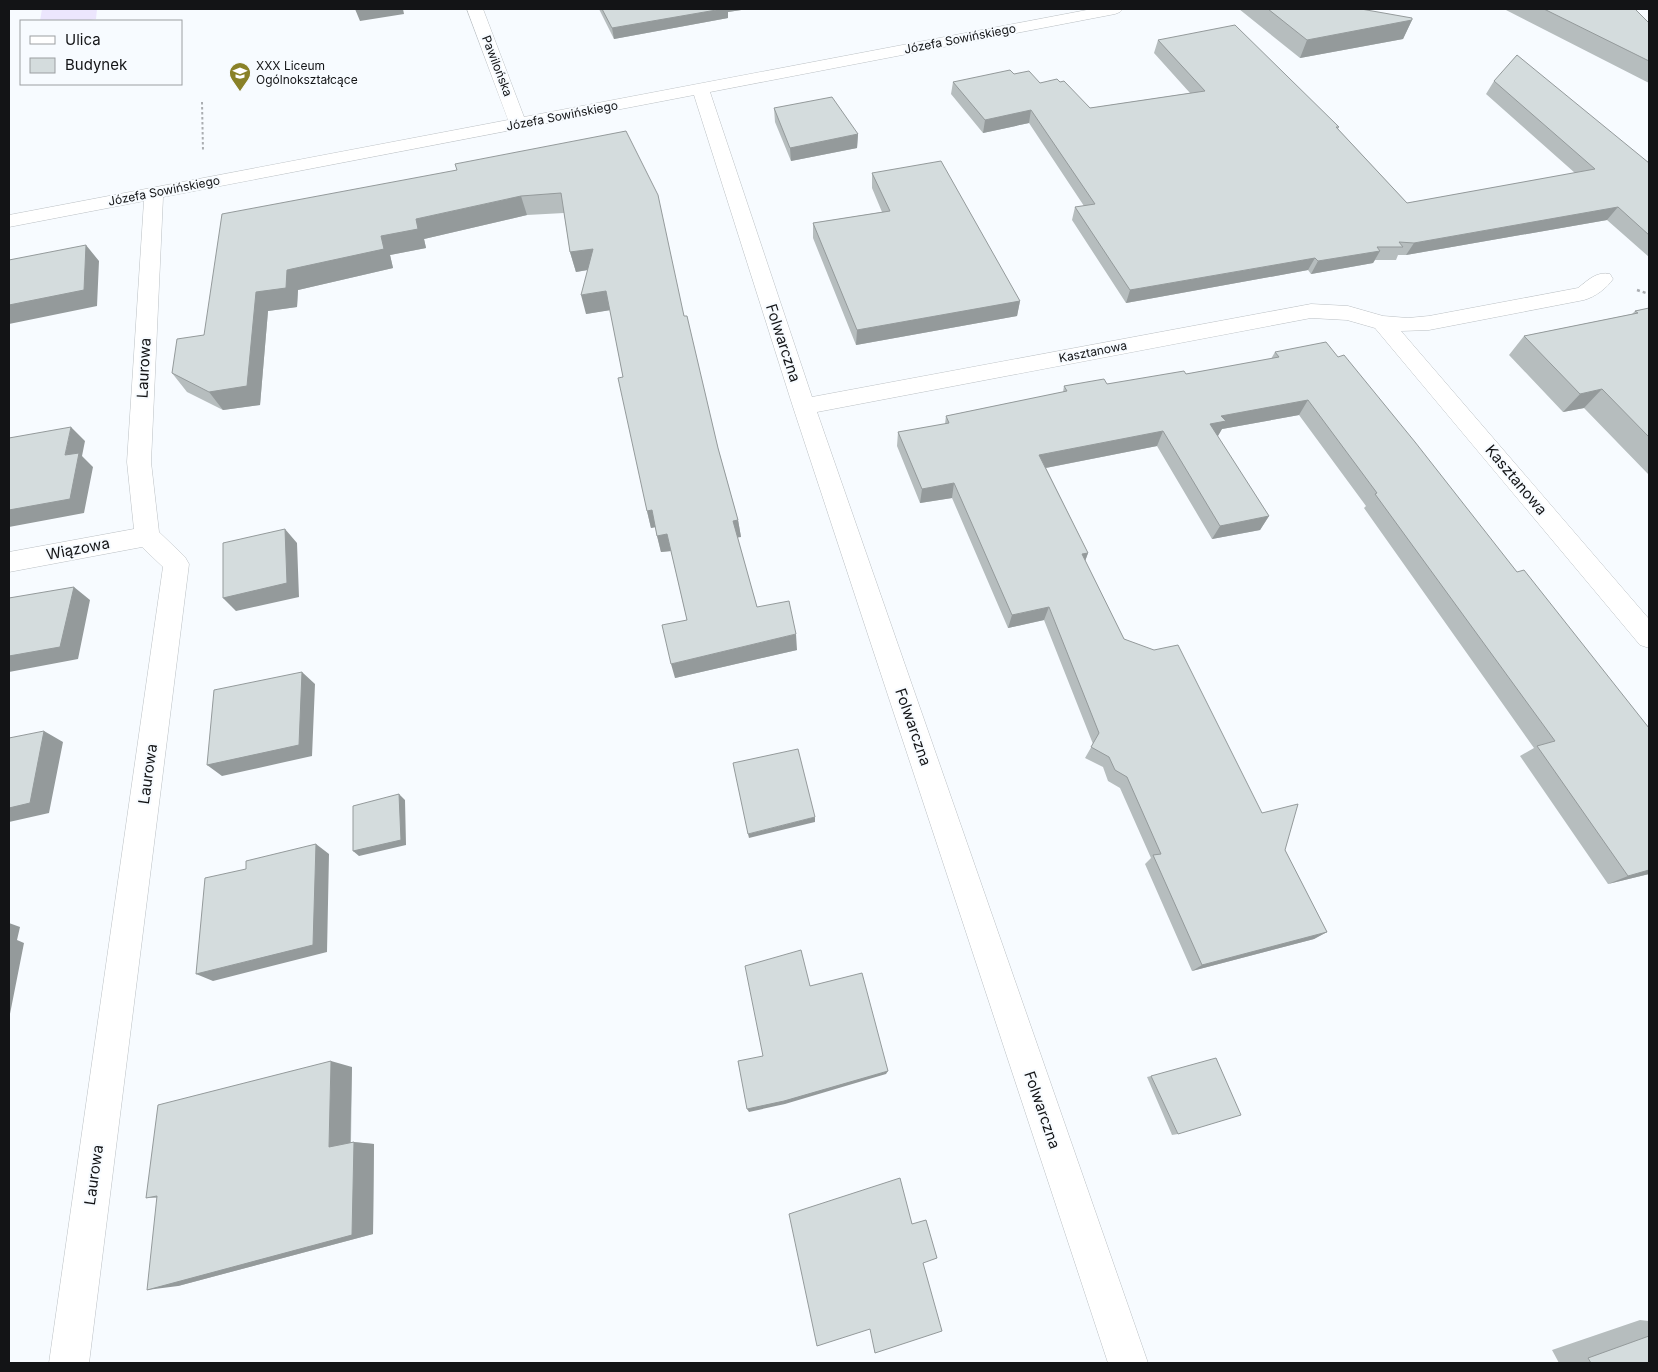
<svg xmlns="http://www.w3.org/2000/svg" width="1658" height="1372" font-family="Inter,sans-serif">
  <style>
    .green { fill: #ece6fd }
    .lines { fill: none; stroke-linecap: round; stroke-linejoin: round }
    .minor-casing { stroke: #bbc0c4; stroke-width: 1 }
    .path-far1 { stroke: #aaadb1; stroke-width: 2; stroke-dasharray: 2.5 2.5; stroke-linecap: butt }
    .path { stroke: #aaadb1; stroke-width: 2.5; stroke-dasharray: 3 3; stroke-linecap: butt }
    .minor { fill: #fff; fill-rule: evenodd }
    .wall { fill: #b6bdbe }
    .shaded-wall { fill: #949a9b }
    .building { fill: #d4dcdd; stroke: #949a9b }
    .labels { text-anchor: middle; stroke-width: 4; stroke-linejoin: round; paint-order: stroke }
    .far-street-label { font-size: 12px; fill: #131416; stroke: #f7fbff }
    .far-poi-label { font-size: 12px; fill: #131416; stroke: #f7fbff; text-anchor: start }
    .street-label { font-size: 15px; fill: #131416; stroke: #f7fbff }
  </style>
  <rect width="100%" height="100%" fill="#f7fbff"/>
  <!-- green -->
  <path class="green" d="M42 9H97L96 19 84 21H40Z"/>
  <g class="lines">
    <!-- minor casing -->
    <g class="minor-casing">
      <path id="minor" d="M467 9H483L524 117 1092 9H1123L1120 12 1115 14 710 92 812 397 1311 304 1348 306 1383 316 1408 318 1429 316 1578 288C1588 280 1597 271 1610 274L1613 279C1607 288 1595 297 1584 300L1429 330 1401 331 1649 619V648L1640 645 1375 328 1347 320 1311 318 817 412 1148 1363H1108L793 407 694 95 163 197 151 462 159 532 185 557 189 564 89 1363H49L163 567 142 547 9 572V552L134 529 127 462 144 201 9 227V215L508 120Z"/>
    </g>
    <!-- path-far1 -->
    <path class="path-far1" d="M202 102 203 151"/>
    <!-- path -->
    <path class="path" d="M1637 290 1649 294"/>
    <!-- minor -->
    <use href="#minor" class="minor"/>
  </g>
  <!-- wall -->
  <path class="wall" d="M599 9H748L728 12V18L614 39Z
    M1239 9H1361L1412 20 1403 39 1300 58Z
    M1504 9H1635L1649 23V83Z
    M1158 40 1339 127 1338 129 1407 203 1575 173 1486 94 1494 81 1649 163V257L1607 220 1406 255H1398L1396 260H1375L1373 263 1311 274 1308 270 1126 303 1072 220 1075 207 1084 206 1029 123 983 133 951 94 953 82 1014 74 1040 83 1060 82 1090 108 1190 93 1154 53Z
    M774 108 858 134 857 148 791 161 775 122Z
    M626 131 684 316 718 448 738 520 741 537H737L757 607 797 650 675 678 687 620 671 551 661 552 655 527 651 528 647 511 623 377 610 310 586 314 588 270 576 272 570 252 564 213 527 215 424 239 426 248 390 255 393 268 298 290 297 307 268 311 260 405 223 410 187 392 172 373 204 335 457 170Z
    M872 173 1020 301 1017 316 856 345 813 238V223L882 212 872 188Z
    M1649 308V475L1584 408 1563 412 1509 355 1524 336 1632 314 1635 311Z
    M1275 352 1338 357 1517 572 1649 728V874L1608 884 1520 756 1534 748 1364 508 1366 506 1299 415 1222 429 1217 436 1269 516 1260 530 1212 539 1157 446 1046 468 1088 553 1085 561 1124 639 1262 813 1285 850 1327 932 1314 939 1192 971 1145 864 1151 858 1120 788 1108 781 1103 767 1085 758 1093 744 1044 620 1008 628 952 498 920 503 897 446 898 432 945 424 946 416 1063 392 1064 386 1107 384 1186 374 1271 359Z
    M352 1067 351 1142 374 1144 373 1234 178 1286 157 1198H146Z
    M1151 1076 1178 1134 1172 1135 1147 1077Z
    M1640 1320 1649 1321V1363H1559L1552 1350Z"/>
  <!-- shaded-wall -->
  <path class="shaded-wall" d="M355 9H403L404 14 360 21Z
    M722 9H748L728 12V18L614 39 612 28Z
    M1412 20 1403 39 1300 58 1307 40Z
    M1031 110 1029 123 983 133 985 120Z
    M858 134 857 148 791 161 790 148Z
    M521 196 527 215 424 239 426 248 390 255 393 268 298 290 297 307 268 311 260 405 223 410 209 392 256 292 287 270 381 236 416 219Z
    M1618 207 1607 220 1406 255 1414 243Z
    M86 245 99 261 97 306 9 324V305Z
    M593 249 598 268 576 272 570 252Z
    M1380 251 1373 263 1311 274 1318 261Z
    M1315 258 1308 270 1126 303 1130 290Z
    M606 291 611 310 586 314 581 295Z
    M1020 301 1017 316 856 345 857 330Z
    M1602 389 1584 408 1563 412 1580 394Z
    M1308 400 1299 415 1222 429 1218 436 1202 439 1210 424 1221 416Z
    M71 427 85 441 82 456 93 467 84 513 9 527V510L65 455Z
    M1163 431 1157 446 1035 470 1039 455Z
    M954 483 952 498 920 503 922 489Z
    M652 510 656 527 651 528 647 511Z
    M1269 516 1260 530 1212 539 1220 526Z
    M738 520 741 537 735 538 733 521Z
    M285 529 297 543 299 597 236 611 223 598Z
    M667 534 671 551 661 552 657 536Z
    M1088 553 1083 567 1082 554Z
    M74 587 90 600 78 659 9 672V656Z
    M1049 607 1044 620 1008 628 1012 615Z
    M796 634 797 650 675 678 671 664Z
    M302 672 315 684 312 756 222 776 207 765Z
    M44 731 63 742 49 813 9 822V808Z
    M399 794 405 800 406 845 359 856 353 851Z
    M815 817V822L749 838 748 834Z
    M316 844 329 854 327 952 213 981 196 974Z
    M1649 870V874L1608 884 1628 876Z
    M9 923 20 927 17 940 24 943 9 1019Z
    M1327 932 1314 939 1192 971 1202 965Z
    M331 1061 352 1067 350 1150 329 1147Z
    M888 1071 886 1074 785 1104 749 1112 747 1109Z
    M354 1142 374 1144 373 1234 178 1286 147 1290Z"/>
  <!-- building -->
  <path class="building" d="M602 9H722L612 28Z
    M1268 9H1361L1412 18V20L1307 40Z
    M1544 9H1635L1649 23V61Z
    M1235 25 1339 127H1336L1407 203 1595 169 1494 81 1517 55 1649 163V235L1618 207 1414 243 1399 242 1403 247H1377L1380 251 1318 261 1315 258 1130 290 1075 207 1095 204 1031 110 985 120 953 82 1010 70 1014 74 1029 71 1040 83 1057 79 1060 82 1064 81 1090 108 1205 91 1158 40Z
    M832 97 858 134 790 148 774 108Z
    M626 131 658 195 684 316H687L718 448 738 520 733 521 757 607 789 601 796 634 671 664 662 625 687 620 667 534 657 536 652 510 647 511 618 378 623 377 606 291 581 295 593 249 570 252 561 193 521 196 416 219 418 229 381 236 384 249 287 270 286 288 256 292 247 386 209 392 172 373 177 339 204 335 222 214 457 170 455 164Z
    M941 161 1020 301 857 330 813 223 890 211 872 173Z
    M86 245 84 290 9 305V260Z
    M1649 308V437L1602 389 1580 394 1524 336 1638 313 1635 311Z
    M1326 342 1338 357 1344 355 1415 442 1517 572 1524 570 1649 728V870L1628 876 1537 746 1555 741 1375 494 1377 493 1308 400 1221 416 1226 421 1210 424 1269 516 1220 526 1163 431 1039 455 1088 553 1082 554 1124 639 1154 650 1178 645 1262 813 1298 804 1285 850 1327 932 1202 965 1153 855 1161 854 1127 777 1115 770 1109 757 1091 747 1099 733 1049 607 1012 615 954 483 922 489 898 432 949 423 946 416 1067 391 1064 386 1104 379 1107 384 1184 371 1186 374 1279 357 1275 352Z
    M71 427 65 455 79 453 70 499 9 510V438Z
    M285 529 287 583 223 598V543Z
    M74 587 60 647 9 656V598Z
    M302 672 299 745 207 765 214 690Z
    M44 731 30 803 9 808V738Z
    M798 749 815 817 748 834 733 763Z
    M399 794 401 840 353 851V806Z
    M316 844 313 945 196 974 205 878 246 869V861Z
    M801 950 810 986 862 973 888 1071 784 1101 747 1109 738 1061 763 1056 745 966Z
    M1216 1058 1241 1115 1178 1134 1151 1076Z
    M331 1061 329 1147 354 1142 352 1235 147 1290 157 1196 146 1198 158 1105Z
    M900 1178 912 1224 926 1220 937 1258 923 1263 942 1331 875 1353 870 1329 817 1346 789 1214Z
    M1649 1336V1363H1591L1588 1358Z"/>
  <!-- icons -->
  <defs>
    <g id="school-pin" transform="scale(1.125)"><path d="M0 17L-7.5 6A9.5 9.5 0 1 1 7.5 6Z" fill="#898128" stroke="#f7fbff"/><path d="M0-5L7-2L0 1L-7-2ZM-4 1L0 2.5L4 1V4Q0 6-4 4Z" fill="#fff"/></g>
  </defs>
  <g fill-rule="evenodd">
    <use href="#school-pin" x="240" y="73"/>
  </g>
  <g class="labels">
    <!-- far-street labels -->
    <g class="far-street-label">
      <text transform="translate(960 39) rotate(-11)" y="4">Józefa Sowińskiego</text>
      <text transform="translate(497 66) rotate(69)" y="4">Pawilońska</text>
      <text transform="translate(562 116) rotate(-11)" y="4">Józefa Sowińskiego</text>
      <text transform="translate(164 191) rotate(-11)" y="4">Józefa Sowińskiego</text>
      <text transform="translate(1093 352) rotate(-11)" y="4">Kasztanowa</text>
    </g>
    <!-- far-poi labels -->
    <g class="far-poi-label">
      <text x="256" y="70">XXX Liceum<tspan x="256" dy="14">Ogólnokształcące</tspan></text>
    </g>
    <!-- street labels -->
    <g class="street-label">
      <text transform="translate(783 343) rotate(72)" y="5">Folwarczna</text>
      <text transform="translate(144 368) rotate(-87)" y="5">Laurowa</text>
      <text transform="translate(1516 480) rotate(50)" y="5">Kasztanowa</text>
      <text transform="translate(78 549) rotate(-11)" y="5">Wiązowa</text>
      <text transform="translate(913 727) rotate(71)" y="5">Folwarczna</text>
      <text transform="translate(148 774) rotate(-82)" y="5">Laurowa</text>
      <text transform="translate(1042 1110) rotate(71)" y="5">Folwarczna</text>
      <text transform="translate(94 1175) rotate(-82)" y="5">Laurowa</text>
    </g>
  </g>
  <!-- border -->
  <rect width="1658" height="1372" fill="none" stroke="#131416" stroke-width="20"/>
  <!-- legend -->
  <rect x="20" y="20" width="162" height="65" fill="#f7fbff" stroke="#9c9fa2"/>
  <rect x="30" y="36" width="25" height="8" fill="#ffffff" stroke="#9c9fa2"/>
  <text x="65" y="45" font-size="15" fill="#131416">Ulica</text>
  <rect x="30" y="58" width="25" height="15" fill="#d4dcdd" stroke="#9c9fa2"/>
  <text x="65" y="70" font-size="15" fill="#131416">Budynek</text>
</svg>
